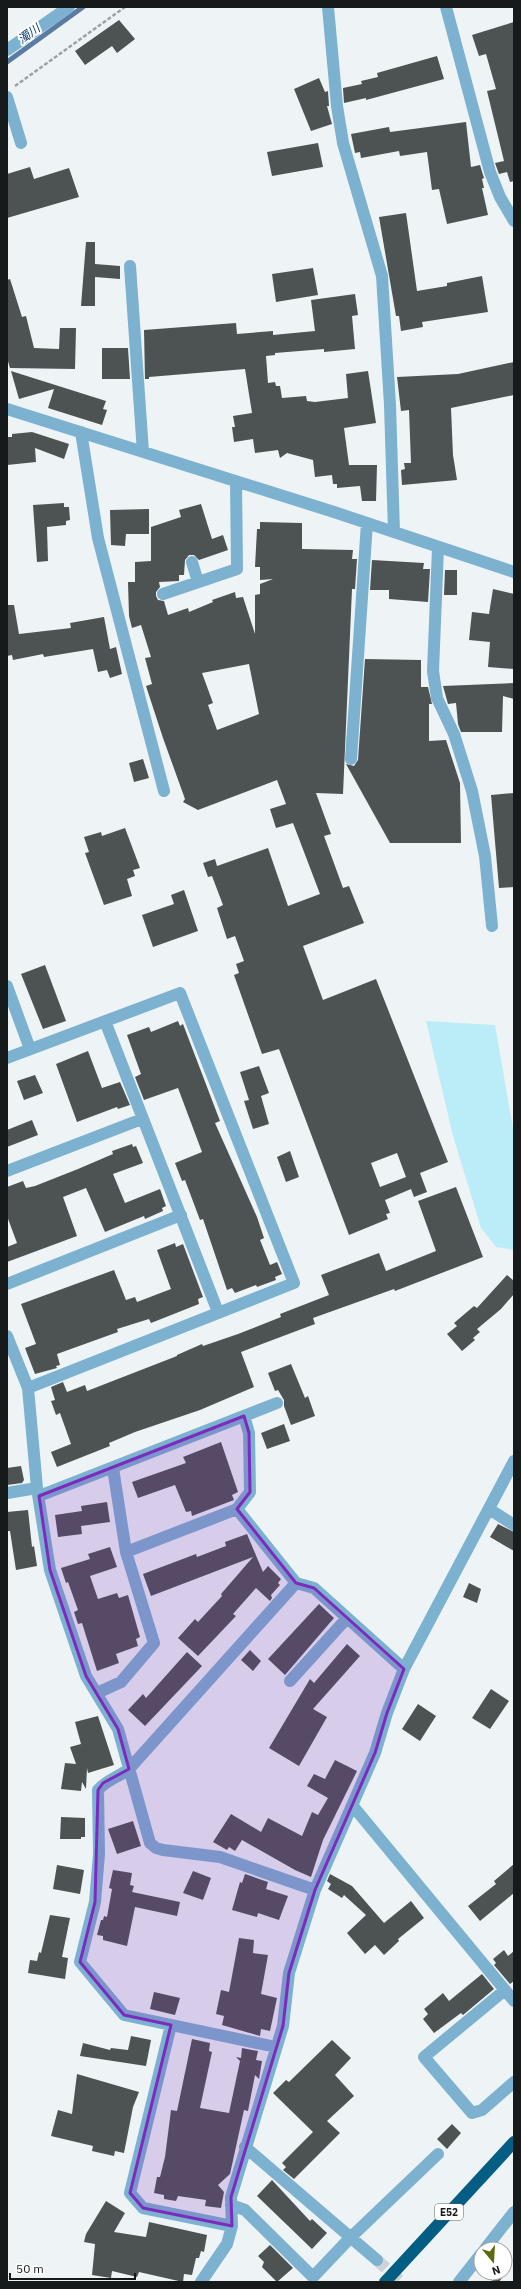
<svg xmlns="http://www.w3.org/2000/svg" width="521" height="2289" font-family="'IBM Plex Sans','Noto Sans JP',sans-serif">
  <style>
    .green { fill: #bbedf9 }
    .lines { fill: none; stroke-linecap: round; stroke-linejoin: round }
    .stream { stroke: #5a7ba2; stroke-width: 5 }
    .building { fill: #4d5252; fill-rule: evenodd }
    .minor-tunnel { stroke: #ced3d5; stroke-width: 12; stroke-dasharray: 12 6; stroke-linecap: butt }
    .path { stroke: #9ca1a2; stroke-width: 2.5; stroke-dasharray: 4 2; stroke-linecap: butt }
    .minor { stroke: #7cb1cf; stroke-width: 12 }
    .highway { stroke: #045d82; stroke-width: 12 }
    .marked { fill: #7b2cbf; fill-opacity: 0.2; stroke: #7b2cbf; stroke-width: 3; stroke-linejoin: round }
    .labels { text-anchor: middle; stroke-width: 4; stroke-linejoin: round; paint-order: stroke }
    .shield { fill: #fff; stroke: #5d5f5f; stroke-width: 1 }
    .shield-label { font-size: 10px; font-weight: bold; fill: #171a1a }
    .water-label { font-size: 12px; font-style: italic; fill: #103f72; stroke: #fff }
  </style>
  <rect width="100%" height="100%" fill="#eef4f6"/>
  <!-- green -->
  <path class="green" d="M426 1021 495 1025 514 1134V1250L496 1247 481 1228 453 1136Z"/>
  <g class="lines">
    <!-- stream -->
    <path class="stream" d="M7 62 83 7"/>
  </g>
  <!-- building -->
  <path class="building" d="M119 20 135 39 117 53 112 46 85 65 75 51Z
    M514 22V181L510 182 507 172 499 174 495 163 504 161 487 91 496 89 486 54 479 56 472 35Z
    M437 56 444 79 366 100V98L344 103 343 88 362 84 361 81 378 77 377 73Z
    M319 78 325 92 328 91 329 106H327L332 124 311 131 294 89Z
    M466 122 471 167 480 165 484 178 482 179 484 188H482L488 215 447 224 439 189 432 190 427 152 400 156 399 151 361 158 360 152 355 153 351 134 389 127 390 132Z
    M318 143 323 167 272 176 267 152Z
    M30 167 34 179 69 168 79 197 7 218V174Z
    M406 213 417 291 447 286V283L482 276 488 312 422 322 423 327 401 331 399 316H396L379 217Z
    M86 242H95V264L120 266V279L95 277V306H81Z
    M313 268 318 295 276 302 272 274Z
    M10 279 22 317 26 316 34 348 59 349 60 328H76L75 369 10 368 7 358V280Z
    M355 294 358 315 352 316 355 349 324 352V349L275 353V355L266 356 268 383 275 382 276 386H280L282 398 306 396 307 401 315 402 348 398 346 374 368 371 376 423 344 428 349 465H377L376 501H362L360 486 337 488V484H333L332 475 315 477 313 460 287 453 280 458 278 450 255 453 253 439 234 442 232 427H235L233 416 252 413 245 369 149 377V379H145L144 330 236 323 237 334 273 331V335L315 331 311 300Z
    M102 348H128L130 379H102Z
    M514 362V395L451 408 453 455 457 480 402 485 401 470 405 469 404 463H411L409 410 401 411 397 377 458 374Z
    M11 371 106 401 103 409 107 410 102 425 48 408 54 389 19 399Z
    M32 432 69 444 64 459 35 448 36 462 7 465V437H12V434Z
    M64 503V507H69L70 520 66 521V525L47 527 48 561 37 562 33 505Z
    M201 504 212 539 223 535 228 550 199 560 194 555H189L185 560 184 575H179V581L159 582 160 587 156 592V596L158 600 164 601 168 615 188 608 189 612 213 602 212 600 235 592 236 598 243 597 255 634V595L260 594V584L273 579 260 580V567H255L257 529H260V522L302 523V549L353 550 352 559H357L355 589H352L343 794 316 793 331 834 324 836 343 888 349 886 364 923 303 946 323 1000 376 979 448 1162 420 1173 427 1192 414 1197 411 1189 385 1200 390 1213 386 1214 388 1219 349 1235 279 1049 262 1054 234 975 239 973 236 964 244 961 235 936 227 939 217 908 223 905 212 876 208 877 203 863 215 859 217 866 268 848 288 906 320 894 293 823 276 828 270 809 286 804 277 780 198 810 183 802 185 799 163 738 146 686 152 684 145 658 151 657 141 625 132 628 129 616 128 582H135V562L151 561V527L181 517 179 510ZM249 664 259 714 217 730 208 705 213 703 202 673ZM397 1153 406 1177 380 1187 371 1163Z
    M149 509V534H126L125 546 111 545 110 510Z
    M372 560 424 563 423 569H430L428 602 389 599V590H370Z
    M445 570H457V595H444Z
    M493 589 514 594V669L488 667 490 642 469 640 472 612 489 614Z
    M7 605H14L19 634 71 628 70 623 104 617 110 649 116 647 122 674 110 678 107 670 98 672 93 649 44 657 43 654 13 660 12 655 7 656Z
    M365 659 421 660V687H428L432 704H429V741L446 740 460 783 461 843H390L346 764 354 766 358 760Z
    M514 683V699L503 696 502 732H461L458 724 456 703 448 704 443 686Z
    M143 759 149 778 134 782 129 763Z
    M514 793V887L499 888 491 795Z
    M125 828 140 868 133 870 135 876 127 879 132 896 104 905 85 853 89 852 84 837 101 832 102 836Z
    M184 890 198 931 153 947 142 915 174 904 171 895Z
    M45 965 66 1021 43 1029 21 974Z
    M178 1021 180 1026 183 1024 220 1121 215 1123 257 1217 264 1238 260 1240 270 1265 277 1262 282 1274 275 1277 276 1280 257 1287 256 1285 235 1293 232 1288 227 1290 203 1219 200 1220 185 1180 182 1181 175 1163 202 1152 178 1088 144 1100 135 1077 141 1074 127 1035 149 1027 151 1032Z
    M88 1051 102 1088 120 1082 130 1105 118 1109 117 1107 77 1122 56 1064Z
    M259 1066 269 1093 261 1096 269 1124 253 1129 244 1101 249 1100 240 1072Z
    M35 1075 43 1093 24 1100 17 1081Z
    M32 1120 38 1135 7 1147V1130Z
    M132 1144 133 1147 136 1146 143 1163 113 1174 125 1203 160 1189 166 1206 162 1208 163 1211 145 1219 144 1216 105 1232 86 1188 63 1197 77 1236 7 1262V1247L17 1243 7 1216V1187L23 1181 26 1188 35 1186 78 1169 113 1154 112 1151Z
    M290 1151 299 1177 286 1182 277 1157Z
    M456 1187 483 1257 395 1291 394 1289 313 1318 315 1324 241 1352 254 1387 200 1410 135 1432 109 1443 110 1446 57 1467 51 1452 71 1444 60 1413 56 1415 51 1401 55 1400 51 1387 63 1382 67 1392 85 1385 87 1391 177 1356V1355L202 1344 203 1346 238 1334 281 1317 280 1314 329 1295 321 1275 379 1253 386 1271 436 1251 418 1201Z
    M175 1243 176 1247 183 1244 203 1297 198 1299 199 1304 151 1323 149 1319 117 1329 118 1332 57 1354 60 1365 56 1366 57 1368 35 1374 25 1348 36 1344 21 1304 114 1270 126 1300 135 1297 137 1302 171 1289 157 1250Z
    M507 1275 514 1281V1294L501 1309 477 1329 480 1332 473 1338 475 1340 462 1351 447 1334 457 1326 454 1323 474 1306 477 1308Z
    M291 1364 305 1398 308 1396 315 1416 291 1425 284 1406V1400L278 1390 275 1391 268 1373Z
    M284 1424 290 1441 267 1449 261 1433Z
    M221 1442 238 1492 232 1495 234 1500 192 1516 191 1511 186 1512 175 1485 138 1498 132 1482 186 1463 183 1457Z
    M21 1466 24 1480 22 1483 7 1485V1468Z
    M107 1502 110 1522 81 1526 82 1534 58 1537 55 1515 82 1511 81 1506Z
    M28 1510 32 1547 34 1546 37 1566 16 1570 10 1531H8L7 1512Z
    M498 1524 514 1532V1551L490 1537Z
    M247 1534 263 1572 268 1566 281 1579 278 1583 280 1585 271 1595 272 1598 270 1601 256 1588 233 1614 236 1616 198 1656 178 1638 195 1619 198 1622 222 1596 221 1594 253 1557 151 1596 143 1574 196 1554 197 1557 226 1546 225 1542Z
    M110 1547 117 1567 90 1576 98 1599 117 1593 119 1598 128 1595 140 1637 136 1639 138 1646 116 1654 119 1663 97 1671 82 1623 78 1624 74 1612 78 1610 68 1582 66 1583 61 1568 90 1559 88 1554Z
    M469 1583 481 1589 477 1603 463 1597Z
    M319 1604 334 1618 285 1675 268 1659Z
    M347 1644 360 1656 313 1709 327 1717 299 1766 269 1748 310 1679 314 1683Z
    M250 1650 261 1661 253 1671 241 1660Z
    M187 1652 202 1666 145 1726 128 1710 143 1694 146 1698Z
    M491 1689 509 1701 490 1729 472 1718Z
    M418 1704 436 1716 420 1741 402 1729Z
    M98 1716 114 1765 88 1773 87 1768 86 1789 82 1782 81 1791 61 1789 65 1763 76 1764 70 1747 81 1744 75 1722Z
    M335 1760 357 1771 323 1840 311 1877 295 1870 242 1840 235 1851 229 1847 227 1850 213 1842 231 1814 261 1832 268 1818 302 1836 312 1812 318 1815 328 1798 307 1786 314 1774 325 1779Z
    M61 1817 85 1818V1837H81V1839H60Z
    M133 1821 141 1846 117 1854 108 1829Z
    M514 1864V1893L480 1921 468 1906 496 1884 494 1881Z
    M57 1865 84 1870 80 1894 53 1889Z
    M113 1870 132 1873 130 1885 134 1886 132 1892 180 1902 177 1916 135 1907 127 1946 103 1940V1936L97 1935 101 1920H103L104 1916 107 1917 112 1889 109 1888Z
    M193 1871 211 1878 203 1900 183 1893Z
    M245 1874 268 1882 266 1889 288 1896 279 1920 258 1913 257 1917 232 1910 240 1882 242 1883Z
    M330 1874 352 1886 384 1923 411 1901 424 1918 398 1939 399 1941 384 1955 375 1945 365 1954 347 1933 366 1915 344 1895 342 1898 328 1889 331 1884 327 1881Z
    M50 1915 70 1918 62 1957 68 1958 65 1979 28 1973 30 1960 37 1961 39 1952 41 1953Z
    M239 1938 254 1940 253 1953 268 1955 261 1994 277 1998 270 2031 261 2029 260 2036 222 2025 224 2016 216 2014 221 1990 229 1992Z
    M504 1950 508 1956 514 1951V1981L510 1984 494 1965 496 1963 493 1959Z
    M482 1974 494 1989 463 2015 461 2013 434 2033 423 2019 428 2014 424 2009 443 1993 449 2001Z
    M154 1992 180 1998 175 2015 150 2009Z
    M131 2036 151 2040 146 2066 80 2056 83 2043 110 2050 111 2048 128 2050Z
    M192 2039 210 2043 209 2051 212 2052 200 2108 229 2113 240 2061 236 2057 241 2058 242 2048 258 2051 256 2060 262 2061 259 2079 255 2075 248 2111 244 2110 230 2174 218 2185 224 2192 221 2208 205 2206 206 2200 178 2196 176 2201 164 2199V2195L154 2193 157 2177H160L165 2157 171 2110 177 2111Z
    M332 2040 351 2058 335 2075 354 2096 327 2121 340 2133 294 2179 283 2170 286 2167 282 2163 313 2132 273 2093 286 2080 289 2082Z
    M77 2074 139 2092 133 2107 124 2153 115 2151 114 2156 92 2151 93 2146 51 2136 58 2110 72 2114Z
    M452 2124 461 2133 447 2149 437 2139Z
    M272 2180 310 2221 312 2219 327 2233 312 2249 257 2196Z
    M106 2201 125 2213 114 2232 146 2237 149 2222 207 2235 204 2252 201 2251 199 2258H196L192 2275 184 2274 183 2282 139 2272 137 2277 112 2271 111 2278 92 2275 95 2244 84 2242 86 2234Z
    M270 2245 293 2268 277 2282 262 2267 264 2262 258 2256Z
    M505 2269 507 2271 499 2282H494L482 2273H505Z"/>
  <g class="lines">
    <!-- minor-tunnel -->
    <path class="minor-tunnel" d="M377 2260 401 2282"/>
    <!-- path -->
    <path class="path" d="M15 86 125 7"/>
    <!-- minor -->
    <path class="minor" d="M328 7 337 106 343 143 382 276 390 405 394 532
      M446 7 490 172 500 197 514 221
      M7 50 69 7
      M7 97 21 143
      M130 266 143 452
      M7 409 334 512 514 572
      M81 432 98 538 164 791
      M438 548 433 671 437 698 454 734 472 791 485 856 492 926
      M192 562 198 582
      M163 594 237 569 236 481
      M351 759 367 523
      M7 986 30 1049
      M105 1021 218 1312
      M7 1058 180 993 294 1283 28 1388
      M7 1171 142 1119
      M7 1284 181 1215
      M7 1336 28 1388 37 1488 50 1570 86 1676 118 1729 150 1843 156 1848 163 1850 220 1857 315 1890
      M7 1493 37 1488
      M39 1496 277 1403
      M237 1509 296 1583 129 1769C119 1777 106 1780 98 1790L99 1854 95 1902 80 1962 124 2015 276 2047
      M489 1509 514 1525
      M126 1552 237 1509 250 1492 249 1433 244 1416
      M296 1583 314 1588 404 1669
      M290 1681 347 1618
      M97 1693 121 1682 154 1643 126 1552 113 1468
      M352 1805 514 2001
      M505 1990 424 2057 472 2113 482 2110 514 2082
      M171 2025 130 2193 143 2208 232 2226
      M245 2147 377 2260
      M231 2205 245 2210 313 2277 350 2238 438 2154
      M485 2249 514 2212
      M201 2282 227 2244 232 2226 231 2197 283 2026 289 1973 315 1890 375 1753 387 1713 404 1669 514 1461
      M459 2282 481 2254"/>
    <!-- highway -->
    <path class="highway" d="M385 2282 514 2142"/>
  </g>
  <!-- marked area -->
  <path class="marked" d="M244 1416 249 1433 250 1492 237 1509 296 1583 314 1588 404 1669 387 1713 375 1753 315 1890 289 1973 283 2026 231 2197 232 2226 143 2208 130 2193 171 2025 124 2015 80 1962 95 1902 98 1790 103 1783 129 1769 118 1729 86 1676 50 1570 39 1496Z"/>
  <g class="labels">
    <!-- shield labels -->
    <rect class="shield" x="435" y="2204" width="28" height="16" rx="3"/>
    <g class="shield-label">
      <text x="449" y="2216">E52</text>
    </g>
    <!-- water labels -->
    <g class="water-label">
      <text transform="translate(29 34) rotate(-36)" y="4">濁川</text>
    </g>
  </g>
  <!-- border -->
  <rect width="521" height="2289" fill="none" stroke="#171a1a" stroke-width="16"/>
  <!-- north arrow -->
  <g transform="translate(493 2261) rotate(162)"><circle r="19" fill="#ffffff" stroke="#a2a3a3"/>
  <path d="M0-3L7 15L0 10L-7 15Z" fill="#5e690f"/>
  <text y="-6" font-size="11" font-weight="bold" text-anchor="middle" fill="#171a1a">N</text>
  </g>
  <!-- scale -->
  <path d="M10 2273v6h125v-6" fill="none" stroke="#171a1a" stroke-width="2"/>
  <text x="16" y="2273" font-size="12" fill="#171a1a" stroke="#ffffff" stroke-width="3" paint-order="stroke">50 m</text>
</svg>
